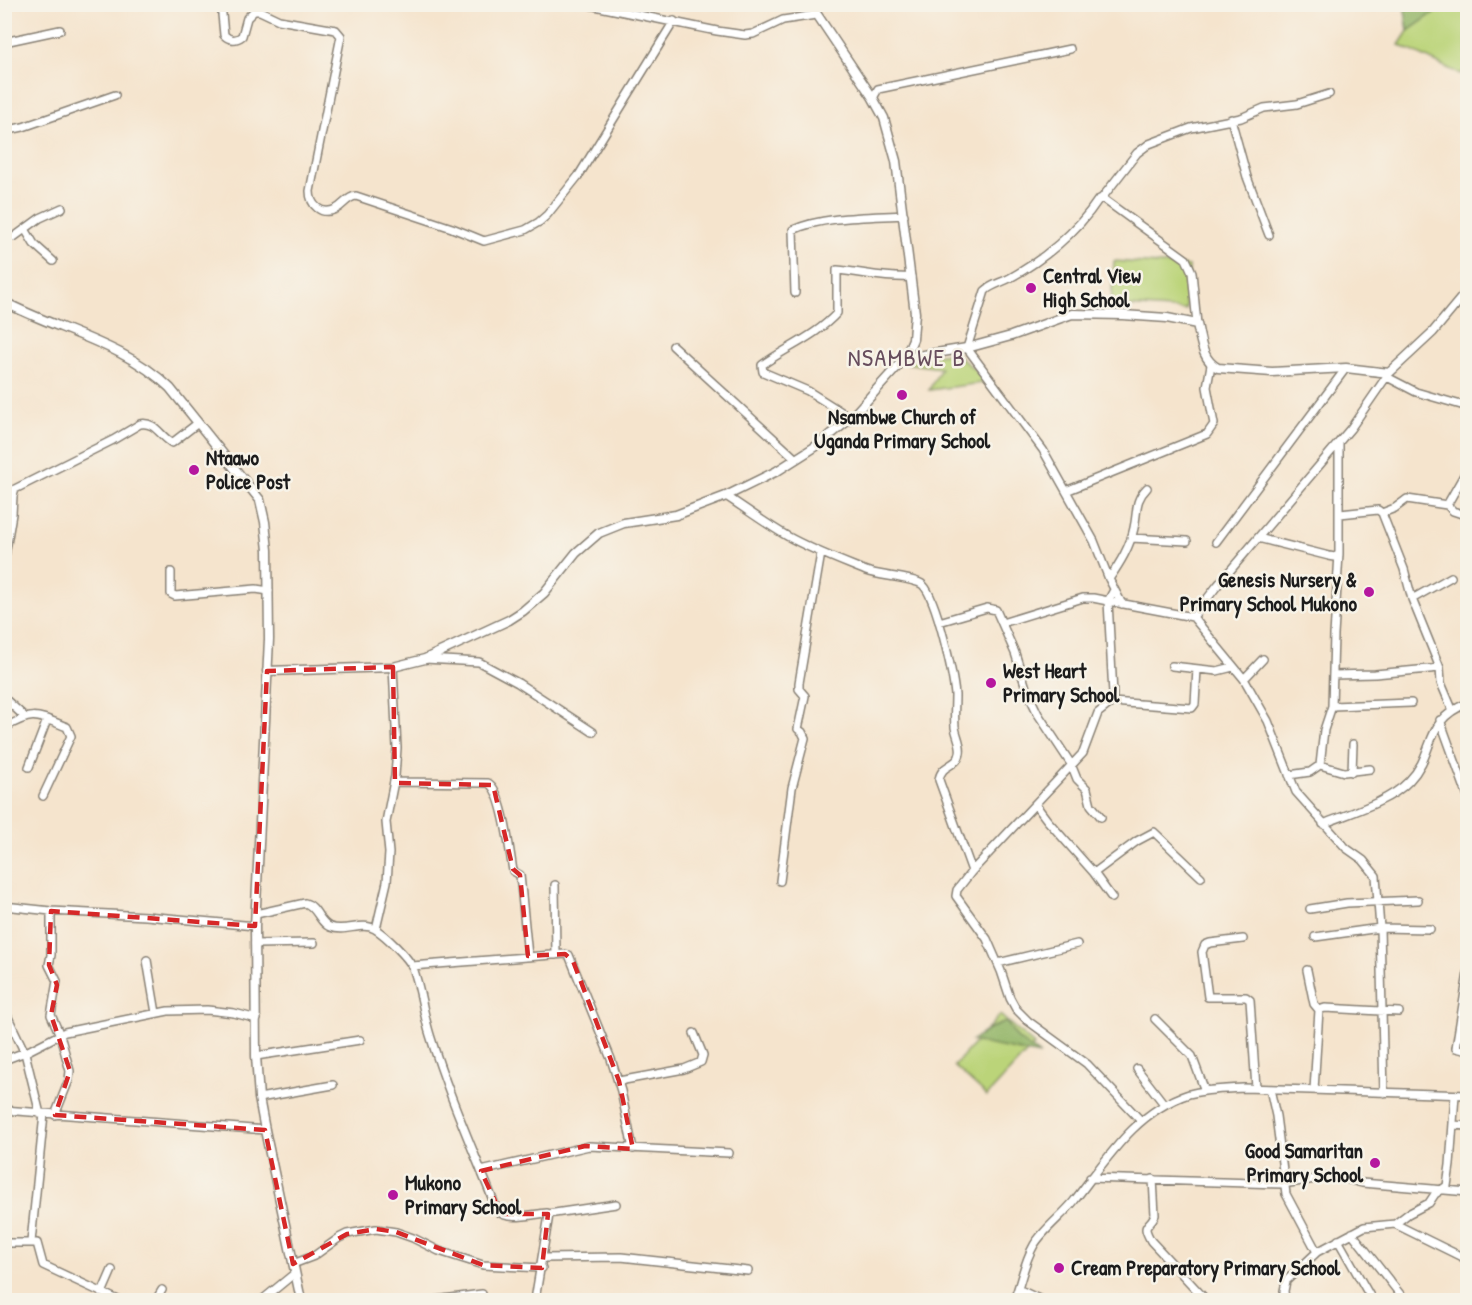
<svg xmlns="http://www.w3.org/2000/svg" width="1472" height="1305" font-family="'Patrick Hand',sans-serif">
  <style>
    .green { fill: #bbd479; stroke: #6c784a; stroke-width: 1.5 }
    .forest { fill: #94b669; stroke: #586942; stroke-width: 1.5 }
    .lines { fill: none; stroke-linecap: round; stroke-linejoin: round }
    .minor-casing { stroke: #888074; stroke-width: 10 }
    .tertiary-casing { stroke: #888074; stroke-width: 11 }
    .minor { stroke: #fff; stroke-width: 7 }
    .tertiary { stroke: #fff; stroke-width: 8 }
    .marked { fill: none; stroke: #d62828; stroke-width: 4.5; stroke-dasharray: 12 8; stroke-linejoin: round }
    .poi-dot { fill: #b5179e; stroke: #f7f3e8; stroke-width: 2 }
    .labels { text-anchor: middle; stroke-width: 5; stroke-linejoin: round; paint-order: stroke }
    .poi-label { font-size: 21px; font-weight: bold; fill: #1c1c1c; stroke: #f7f3e8; text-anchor: start }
    .quarter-label { font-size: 24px; letter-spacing: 1.5px; fill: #674d5d; stroke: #f7f3e8 }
  </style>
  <rect width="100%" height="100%" fill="#f7f3e8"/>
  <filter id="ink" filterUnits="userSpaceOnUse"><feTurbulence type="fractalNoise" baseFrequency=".0167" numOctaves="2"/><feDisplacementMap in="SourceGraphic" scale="12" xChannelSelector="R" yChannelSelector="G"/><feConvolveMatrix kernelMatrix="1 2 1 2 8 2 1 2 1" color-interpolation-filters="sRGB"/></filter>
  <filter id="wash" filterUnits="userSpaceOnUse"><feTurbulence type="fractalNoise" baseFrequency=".008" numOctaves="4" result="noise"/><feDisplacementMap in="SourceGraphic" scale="24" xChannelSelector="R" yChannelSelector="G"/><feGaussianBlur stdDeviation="1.35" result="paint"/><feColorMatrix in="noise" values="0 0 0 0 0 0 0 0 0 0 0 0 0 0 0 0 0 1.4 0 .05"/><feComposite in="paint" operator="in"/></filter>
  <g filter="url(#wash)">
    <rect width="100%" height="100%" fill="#f5e4cd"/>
    <!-- green -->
    <path class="green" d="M1445 5H1467V70L1460 74 1399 45 1408 31Z
      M1114 261 1189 266 1186 310 1111 305Z
      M954 352 989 382 929 390 941 368 904 363 909 359Z
      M1000 1015 1034 1045 987 1096 954 1066Z"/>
    <!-- forest -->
    <path class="forest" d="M1404 4H1445V5L1408 31Z
      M1006 1022 1018 1039 1040 1055 971 1041 991 1028Z"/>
  </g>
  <g filter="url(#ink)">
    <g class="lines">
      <!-- minor casing -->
      <g class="minor-casing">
        <path id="minor" d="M221 4 224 35C229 40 236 41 242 36L247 18 254 11H260L279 20 336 30 341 36 310 191C310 205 321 216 336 209 344 205 347 197 356 196L452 228 484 241 525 230 539 222 547 215 579 175 674 21
          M585 4 717 31 745 35 753 34 783 20 816 15
          M4 42 60 30
          M873 98 878 89 1070 49
          M1231 119 1247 177 1269 235
          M4 131 23 127 115 95
          M1102 198 1137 153 1149 144 1191 128 1241 118 1264 108 1297 104 1329 94
          M25 229 34 244 53 261
          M14 237 40 218 62 208
          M795 293 793 230C823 216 871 217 904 215
          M673 346 796 459
          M1387 377 1416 392 1468 407
          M851 418 808 391 763 372 762 365C787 347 816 336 837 313V270C862 272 887 279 911 277
          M1066 491 1207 434 1214 424 1207 387 1211 365
          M726 496C746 509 766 524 787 536 812 550 839 560 866 571 879 576 916 578 923 585 937 599 953 674 955 695 955 705 954 716 955 727 956 735 962 745 960 753 958 767 941 763 939 780L972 871
          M1447 505 1453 511 1468 516
          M1382 513 1395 508 1407 499 1447 505 1468 468
          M1340 514 1378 510 1382 513 1404 569 1412 599 1440 668 1441 683 1452 709
          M1131 538 1187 541
          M1258 538 1329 556 1335 557 1339 554V443
          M1216 542 1346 368
          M4 562 12 514 13 496 15 489 113 440 140 424C155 421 160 436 172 443L198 423
          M171 572V594L175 596 256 589 269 591
          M1109 579C1120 563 1130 547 1134 528 1138 511 1134 501 1147 488
          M1412 599 1451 577
          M1122 604 1109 579 1094 541 1043 450 967 348 985 291C992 284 1001 283 1010 278 1043 260 1077 232 1098 200L1102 198 1186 259 1192 272 1197 324
          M939 622 987 608 996 610 1015 653 1027 691 1038 714 1071 764 1077 779 1087 789 1091 805 1101 817
          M1002 623 1083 598H1093L1108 601 1114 590
          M425 659 479 662 518 683 593 732
          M1172 666 1217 671 1233 667
          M1333 675 1375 674 1440 668
          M1244 679 1263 659
          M4 698 25 717
          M1112 702 1192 708 1195 704 1197 669
          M1332 706 1411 703
          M1440 720 1468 797
          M4 728C34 711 36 715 67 727L71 736 43 796
          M1320 765 1344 772 1370 769
          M29 767 47 720
          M1352 772 1353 744
          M1289 775 1310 772 1320 765 1324 730 1332 706 1334 635 1339 554
          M394 782 488 783C503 790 510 853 513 871L520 875 528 956
          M1035 804 1047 820 1094 873
          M1323 824C1350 813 1389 802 1409 781 1437 752 1422 721 1468 703
          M780 881 792 788 805 738 802 732 798 729 805 696 799 689V683L821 553
          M555 885 556 955
          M1112 898 1094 873 1137 841 1154 832 1201 877
          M4 906 51 911 146 916 255 926
          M1310 909 1347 903 1418 900
          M51 911V955L49 965 57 981 51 1015 60 1035 70 1071 69 1080 55 1115
          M256 914 305 903C317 906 319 923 330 927 345 933 362 921 375 929 385 935 408 957 413 968 421 989 423 1013 430 1035 448 1094 474 1152 497 1210 507 1222 532 1214 547 1213L549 1215 535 1300
          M376 929 387 882 389 853 386 822 395 776 397 748 393 667
          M1315 937 1380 928 1430 929
          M1243 939 1210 943 1205 945 1202 952 1208 997H1246L1250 1000 1256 1088
          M255 944 314 943
          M147 960 156 1013
          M998 963 1077 944
          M412 966 565 954 569 955 611 1059 621 1091 633 1149
          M1307 970 1314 1004 1319 1010
          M1468 973 1456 1048 1468 1051
          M4 1009 25 1053 40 1114
          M1155 1019 1192 1056 1205 1091
          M256 1056 360 1040
          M4 1060 28 1051 65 1032 168 1011 207 1010 234 1013 257 1019
          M1137 1069 1164 1104
          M619 1081 684 1069 701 1062 703 1055 694 1033
          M1270 1089 1276 1116 1286 1194 1317 1252
          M1314 1090 1319 1010 1325 1008 1399 1012
          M1384 1093 1380 928 1376 876 1363 860 1346 848 1296 792 1268 721 1244 679 1193 617 1217 586 1351 428 1389 373
          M259 1098 333 1085
          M4 1110 265 1130
          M1141 1121 1087 1064 1028 1021 1016 1009 1010 998 1001 971 987 939 956 896 957 890 972 871 1083 753 1098 713 1112 702 1113 694 1108 601 1193 617
          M1453 1125 1468 1126
          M481 1171 589 1146 729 1153
          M1090 1178 1283 1184 1334 1176 1362 1183 1468 1192
          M1153 1179 1155 1215C1148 1229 1141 1223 1151 1241L1206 1300
          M548 1214 616 1204
          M1395 1224 1408 1214 1429 1203 1435 1194 1447 1186 1450 1165 1455 1095
          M1352 1233 1403 1298
          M1338 1240 1371 1298
          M31 1242 44 1114
          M4 1243H37L43 1265 118 1300
          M543 1258 621 1257 748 1271
          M293 1264 314 1256 339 1238 347 1234 376 1229 396 1232 413 1238 439 1251 483 1265 542 1268
          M1018 1289 1041 1300
          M102 1293 112 1270
          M156 1300 162 1290
          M262 1300 295 1273
          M436 1300 482 1294
          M1014 1300C1021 1283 1024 1262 1034 1245 1043 1230 1063 1215 1074 1201 1107 1159 1136 1111 1189 1094 1207 1089 1225 1089 1243 1088L1468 1095
          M1285 1300 1284 1291 1286 1281 1317 1252 1364 1227 1395 1224 1462 1257 1468 1256"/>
      </g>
      <!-- tertiary casing -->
      <g class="tertiary-casing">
        <path id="tertiary" d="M810 4 873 98 884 118 896 161 915 313 913 339 905 358
          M4 302C60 331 125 344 170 388L260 500 265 522 268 550 269 639 255 926 256 1056 259 1098 265 1130 301 1300
          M267 671 393 667 425 659 509 620 523 611 544 593 576 553 599 533 624 523 676 515 726 496 777 471 818 445 851 418 905 358 967 348 1011 336 1072 314 1123 315 1167 318 1197 324C1201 341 1202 360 1218 368L1272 372 1346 368 1389 373 1433 332 1468 290"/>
      </g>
      <!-- minor -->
      <use href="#minor" class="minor"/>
      <!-- tertiary -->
      <use href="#tertiary" class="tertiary"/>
    </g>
  </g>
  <!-- marked area -->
  <path class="marked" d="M393 667 395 783 493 785 513 869 520 875 528 956 565 954 573 961 619 1081 633 1149 585 1146 481 1171 501 1214H548L542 1268 483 1265 396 1232 376 1229 347 1234 293 1264 265 1130 55 1115 70 1071 51 1015 57 985 49 965 51 911 255 926 267 671Z"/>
  <!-- markers -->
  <g class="poi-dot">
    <circle cx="1031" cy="288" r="6"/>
    <circle cx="902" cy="395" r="6"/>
    <circle cx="194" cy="470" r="6"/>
    <circle cx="1369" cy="592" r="6"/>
    <circle cx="991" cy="683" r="6"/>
    <circle cx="1375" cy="1163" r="6"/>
    <circle cx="393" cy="1195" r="6"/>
    <circle cx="1059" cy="1268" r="6"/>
  </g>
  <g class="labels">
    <!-- poi labels -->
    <g class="poi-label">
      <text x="1043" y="283">Central View<tspan x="1043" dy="24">High School</tspan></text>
      <text x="902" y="424" text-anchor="middle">Nsambwe Church of<tspan x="902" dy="24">Uganda Primary School</tspan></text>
      <text x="206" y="465">Ntaawo<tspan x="206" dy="24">Police Post</tspan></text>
      <text x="1357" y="587" text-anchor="end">Genesis Nursery &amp;<tspan x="1357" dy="24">Primary School Mukono</tspan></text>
      <text x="1003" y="678">West Heart<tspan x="1003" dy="24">Primary School</tspan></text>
      <text x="1363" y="1158" text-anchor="end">Good Samaritan<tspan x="1363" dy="24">Primary School</tspan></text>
      <text x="405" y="1190">Mukono<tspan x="405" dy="24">Primary School</tspan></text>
      <text x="1071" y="1275">Cream Preparatory Primary School</text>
    </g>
    <!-- quarter labels -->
    <g class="quarter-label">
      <text x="907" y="366">NSAMBWE B</text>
    </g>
  </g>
  <!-- margin -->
  <rect width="1472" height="1305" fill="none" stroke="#f7f3e8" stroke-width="24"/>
</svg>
